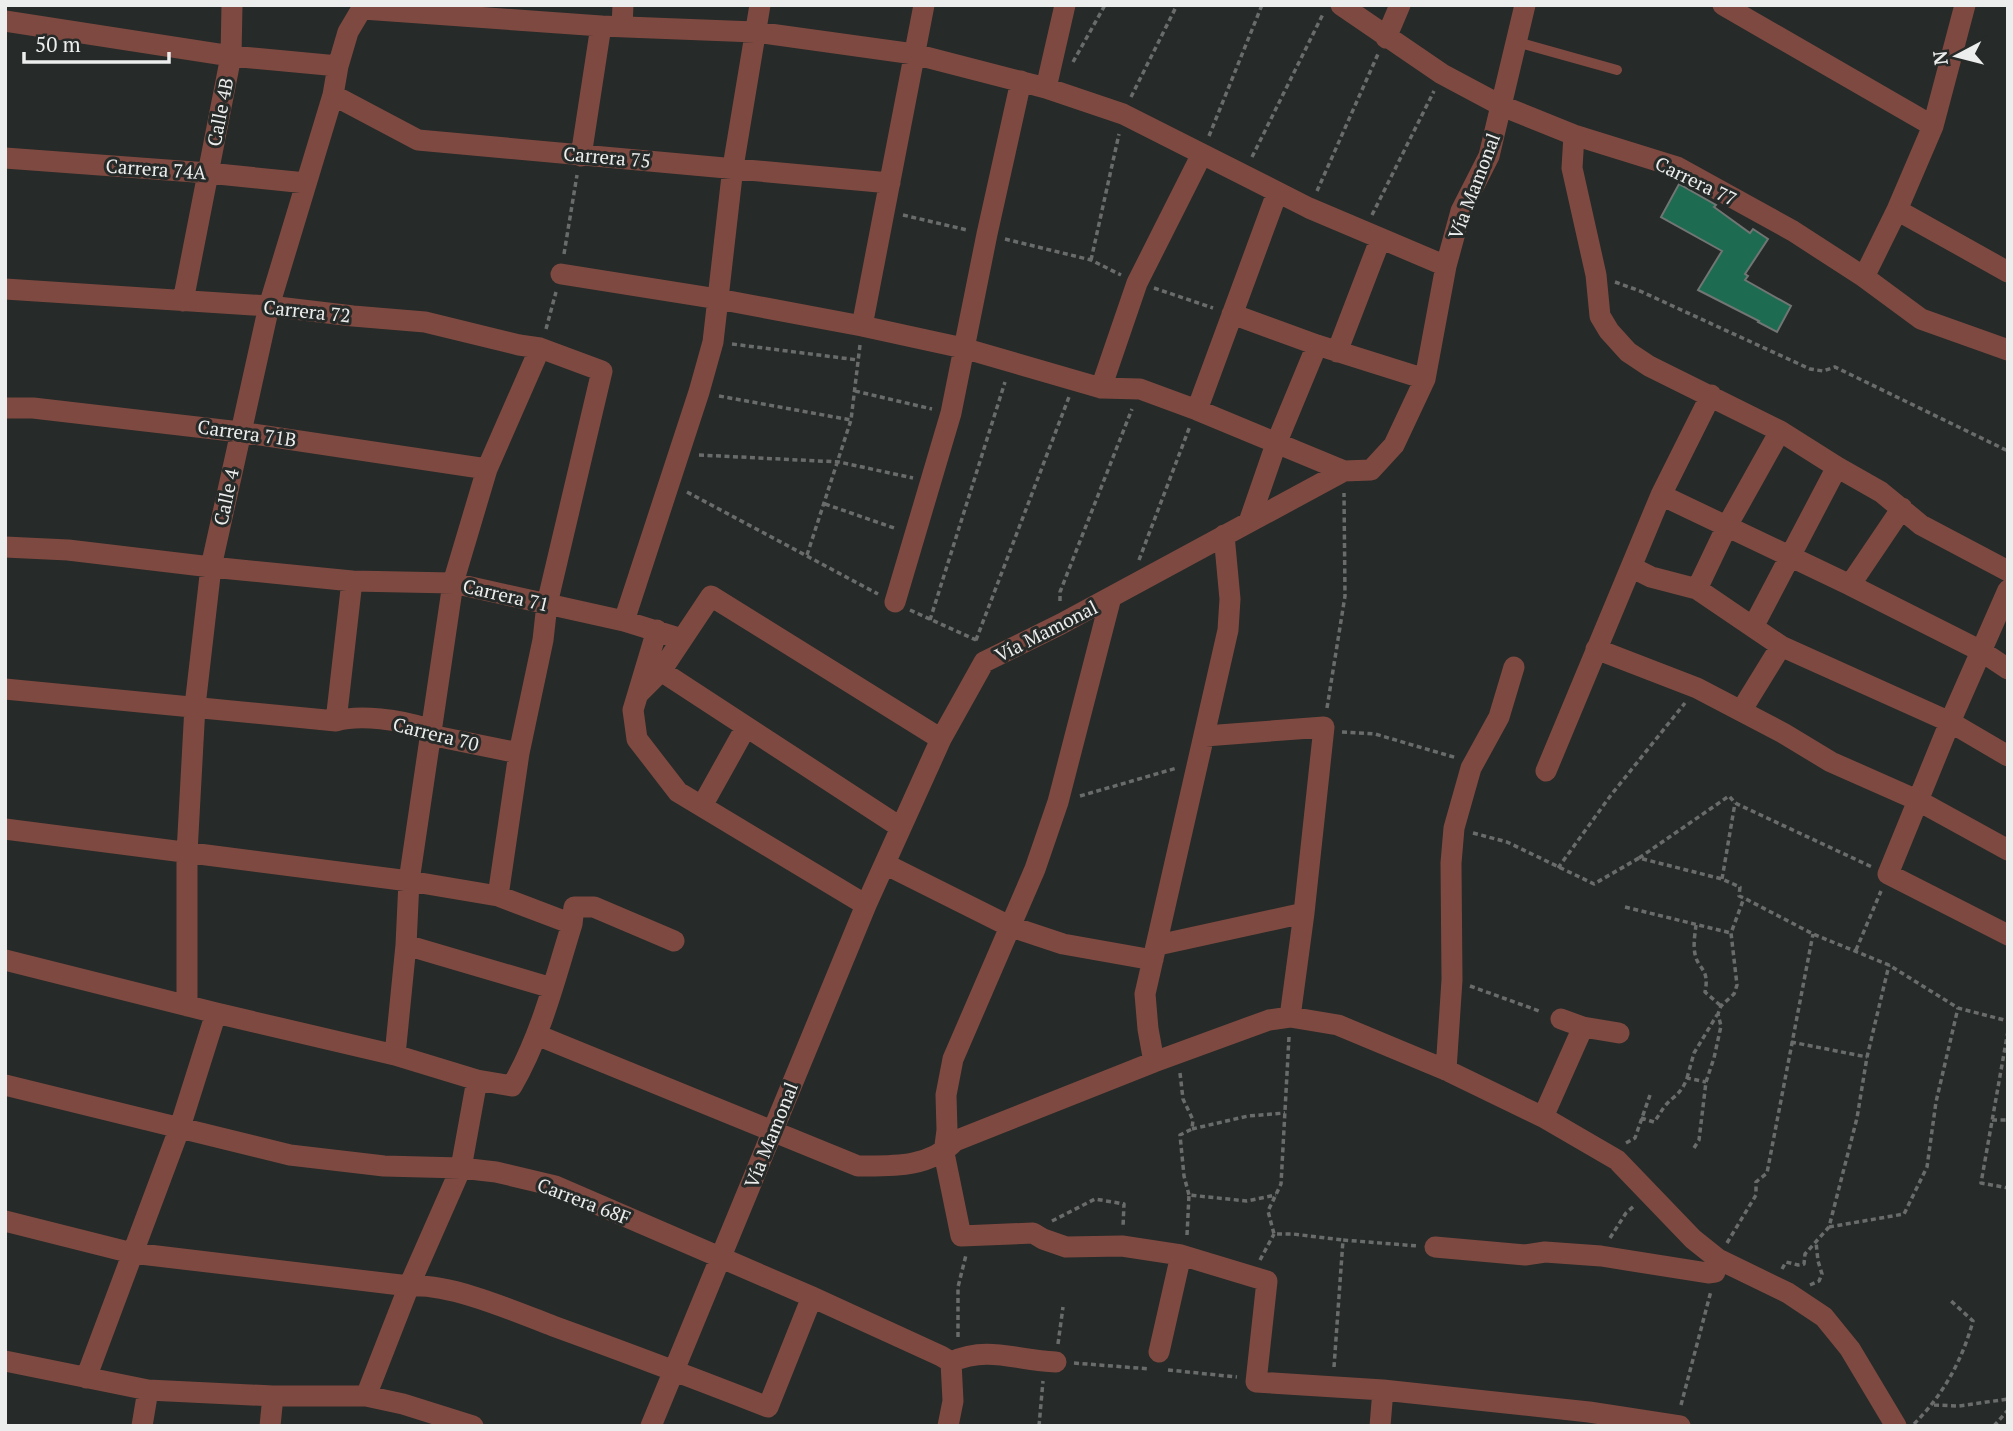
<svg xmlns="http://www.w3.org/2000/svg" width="2013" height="1431" font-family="'PT Serif',serif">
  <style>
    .building { fill: #1d6c52; stroke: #717574; stroke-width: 2 }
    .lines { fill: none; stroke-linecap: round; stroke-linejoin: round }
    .path { stroke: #696c6b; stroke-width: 3.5; stroke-dasharray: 5 3.5; stroke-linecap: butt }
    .lane { stroke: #7e4940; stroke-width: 10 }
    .street { stroke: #7e4940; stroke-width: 21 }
    .labels { text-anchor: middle; stroke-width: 6; stroke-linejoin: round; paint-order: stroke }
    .street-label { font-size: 19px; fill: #eceeed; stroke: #262a28 }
  </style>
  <rect width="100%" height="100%" fill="#262a28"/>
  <!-- building -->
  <path class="building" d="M1679 184 1716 205 1714 207 1750 233 1753 229 1768 239 1745 274 1748 276 1745 280 1791 306 1777 332 1758 322 1759 321 1698 290 1722 251 1661 217Z"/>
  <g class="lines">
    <!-- path -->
    <path class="path" d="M1073 62 1105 5
      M1131 97 1177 5
      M1209 136 1262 5
      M1252 157 1323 14
      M1317 191 1378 54
      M903 215 967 230
      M1372 215 1434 91
      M1005 239 1091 260 1121 275
      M564 254 577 175
      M1091 260 1119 134
      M1615 282 1640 291 1810 369 1823 371 1835 367 2008 451
      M1154 288 1213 308
      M546 329 556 292
      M732 344 858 360
      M855 391 932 409
      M719 396 851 420
      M699 455 839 462 913 478
      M687 492 878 594
      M825 504 897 529
      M807 555 851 420 860 345
      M1139 560 1190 426
      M1060 601V592L1132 409
      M910 610 976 640 978 643
      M930 620 1005 382
      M976 640 1069 397
      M1327 708 1345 596 1344 493
      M1342 732 1375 734 1457 758
      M1080 796 1177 768
      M1473 833 1507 842 1594 884 1639 858 1722 879 1740 887 1739 896 1744 898 1813 934 1889 965 1958 1008 2008 1021
      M1639 858 1729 796 1735 803 1872 867
      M1558 868 1611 795 1685 703
      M1722 879 1735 803
      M1625 907 1731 933
      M1696 925C1695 934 1693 945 1695 954 1698 970 1710 968 1705 992L1721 1006
      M1856 950 1881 891
      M1470 986 1542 1012
      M2008 1031 1981 1183 2008 1188
      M1289 1037 1281 1184 1268 1211 1274 1234H1293L1343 1240
      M1791 1042 1867 1057
      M1180 1073 1183 1099 1193 1120 1192 1129 1180 1135 1184 1176 1189 1195
      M1687 1078 1694 1053 1717 1015
      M1641 1118 1654 1122C1658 1117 1661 1111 1665 1106 1674 1095 1681 1095 1687 1078L1706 1082
      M1992 1120H2008
      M1192 1129 1248 1116 1285 1113
      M1626 1143 1635 1138 1650 1095
      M1694 1148 1699 1140 1706 1082 1714 1058 1721 1026 1718 1014 1721 1006 1734 994 1737 985 1731 933 1744 898
      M1052 1221 1095 1199 1124 1204 1123 1227
      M1829 1227 1904 1214 1927 1167 1936 1102 1958 1008
      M1187 1235 1189 1195 1247 1201 1276 1195
      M1610 1238 1626 1213 1634 1206
      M1727 1243 1756 1195V1182L1767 1173 1813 934
      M1260 1260 1274 1234
      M1782 1269 1786 1262 1798 1265 1804 1264 1805 1254 1829 1227 1857 1118 1867 1057 1889 965
      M1810 1285 1819 1281 1822 1274 1818 1261 1816 1242
      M958 1337V1287L966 1255
      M1058 1344 1063 1307
      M1074 1363 1150 1369
      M1334 1367 1343 1240 1418 1246
      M1168 1370 1237 1377
      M1681 1405 1711 1291
      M1934 1405 1959 1406 2008 1399
      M1914 1424C1943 1395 1962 1361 1973 1321L1950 1300
      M1039 1426 1043 1381
      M1994 1426 2008 1410"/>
    <!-- lane -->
    <path class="lane" d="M1517 42 1617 70"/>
    <!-- street -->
    <path class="street" d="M1341 5 1442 74 1502 106 1574 135 1677 167 1793 231 1864 277 1921 319 2008 350
      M1723 5 1933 126
      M363 9 601 26 755 32 914 54 1046 88 1123 114 1309 208 1446 266
      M5 21 231 56 338 66
      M622 27 623 5
      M1386 38 1400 5
      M1046 88 1065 5
      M333 95 418 140 890 183
      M1574 135 1572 168 1596 275 1600 316 1609 331 1628 352 1649 366 1780 431 1837 467 1881 492 1921 525 2008 571
      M581 156 601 26
      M5 158 208 173 306 183
      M1897 210 2008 272
      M561 274 718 299 862 326 963 348 1101 388 1140 389 1197 410 1344 471
      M1864 277 1897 210 1933 126 1965 5
      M5 289 269 306 353 316 425 322 519 345 540 348 602 371 547 604 543 640 519 753 498 896
      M183 301 231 56 232 5
      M1232 314 1317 345 1425 379
      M862 326 924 5
      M1337 352 1380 240
      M1101 388 1137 283 1202 154
      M5 408H33L240 432 487 469
      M1197 410 1277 193
      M1661 495 1850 585 1981 651 2008 669
      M1249 522 1276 444 1317 345
      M5 547 68 550 211 567 352 581 453 583 624 621 682 639
      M1631 567 1651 577 1697 589 1781 646 1950 722 2008 756
      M1850 585 1902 508
      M1697 589 1727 526 1780 431
      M2008 590 1950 722 1888 874 2008 935
      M1111 597 1058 802 1035 869 953 1059 946 1095 947 1130 944 1153 961 1236 1033 1233 1043 1239 1066 1247 1122 1246 1181 1255 1267 1281 1256 1382 1383 1390 1589 1412 1680 1426
      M895 602 951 413 987 234 1021 81
      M624 621 699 392 713 342 733 167 760 5
      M1753 627 1837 467
      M657 630 633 710 637 739 678 792 866 905
      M1596 649 1697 688 1783 733 1831 762 1917 800 2008 850
      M661 671 900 827
      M5 689 336 721C360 714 401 720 425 728L430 735 519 753
      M640 692 661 671 711 596 941 739
      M1741 711 1781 646
      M336 721 352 581
      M1205 736 1324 727 1304 913 1290 1017
      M1546 771 1661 495 1711 395
      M702 806 746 727
      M5 829 409 881 498 896 572 924
      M885 864 1009 926 1063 944 1153 960
      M406 945 552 988
      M1158 945 1304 913
      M5 960 216 1013 395 1055 477 1080 512 1086C541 1036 555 979 572 924L574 907H594L674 941
      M187 1006V853L195 706 211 567 269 306 333 95 338 66 348 32 364 5
      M1561 1019 1583 1027 1619 1033
      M537 1035 858 1166C893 1166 929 1168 955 1141L1154 1062 1269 1020 1290 1017 1338 1025 1446 1070 1543 1117 1617 1160 1693 1239 1718 1259 1788 1293 1824 1317 1850 1349 1896 1426
      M395 1055 406 945 409 881 453 583 487 469 540 348
      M1154 1062 1148 1029 1145 994 1228 630 1230 599 1224 535
      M1446 1070 1452 980 1451 863 1454 828 1471 768 1499 717 1514 667
      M5 1085 290 1155 384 1166 461 1168 496 1172 555 1186 812 1297 941 1356 951 1362C989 1345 1017 1361 1056 1362
      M1543 1117 1583 1027
      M5 1221 132 1253 409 1286C450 1283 514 1311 553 1326 625 1352 696 1379 768 1407L812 1297
      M1435 1247 1525 1255 1545 1252 1601 1256 1708 1273 1715 1272 1718 1259
      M1159 1352 1181 1255
      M5 1361 148 1390 273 1396H366L403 1404 473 1426
      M86 1378 180 1127 216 1013
      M366 1396 409 1286 461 1168 477 1080
      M142 1426 148 1390
      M270 1426 273 1396
      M651 1426 866 905 941 739 984 662 1061 624 1344 471 1371 470 1394 445 1425 379 1446 266 1461 211 1489 156 1525 5
      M948 1426 953 1401 951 1362
      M1380 1426 1383 1390"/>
  </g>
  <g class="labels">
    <!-- street labels -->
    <g class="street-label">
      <text transform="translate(220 112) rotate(-79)" y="7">Calle 4B</text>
      <text transform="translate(607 157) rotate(5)" y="7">Carrera 75</text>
      <text transform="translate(156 169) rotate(4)" y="7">Carrera 74A</text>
      <text transform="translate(1696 181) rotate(26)" y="7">Carrera 77</text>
      <text transform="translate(1474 186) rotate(-69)" y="7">Vía Mamonal</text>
      <text transform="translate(307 311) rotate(6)" y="7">Carrera 72</text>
      <text transform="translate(247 433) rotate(8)" y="7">Carrera 71B</text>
      <text transform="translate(226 497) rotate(-78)" y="7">Calle 4</text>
      <text transform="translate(506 595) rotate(13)" y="7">Carrera 71</text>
      <text transform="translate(1046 631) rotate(-27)" y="7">Vía Mamonal</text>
      <text transform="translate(436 734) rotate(14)" y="7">Carrera 70</text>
      <text transform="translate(771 1135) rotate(-68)" y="7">Vía Mamonal</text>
      <text transform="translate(584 1201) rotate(21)" y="7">Carrera 68F</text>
    </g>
  </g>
  <!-- border -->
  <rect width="2013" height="1431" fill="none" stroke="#eceeed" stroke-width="14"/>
  <!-- north arrow -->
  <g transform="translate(1957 56) rotate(263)" stroke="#262a28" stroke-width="5" paint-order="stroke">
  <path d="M0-5L12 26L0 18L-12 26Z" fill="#eceeed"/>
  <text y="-10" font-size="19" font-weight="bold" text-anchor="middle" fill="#eceeed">N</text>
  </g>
  <!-- scale -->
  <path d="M24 52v10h145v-10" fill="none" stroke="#eceeed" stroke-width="3.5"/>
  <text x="35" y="52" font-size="21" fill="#eceeed" stroke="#262a28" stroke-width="5" paint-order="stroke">50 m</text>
</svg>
